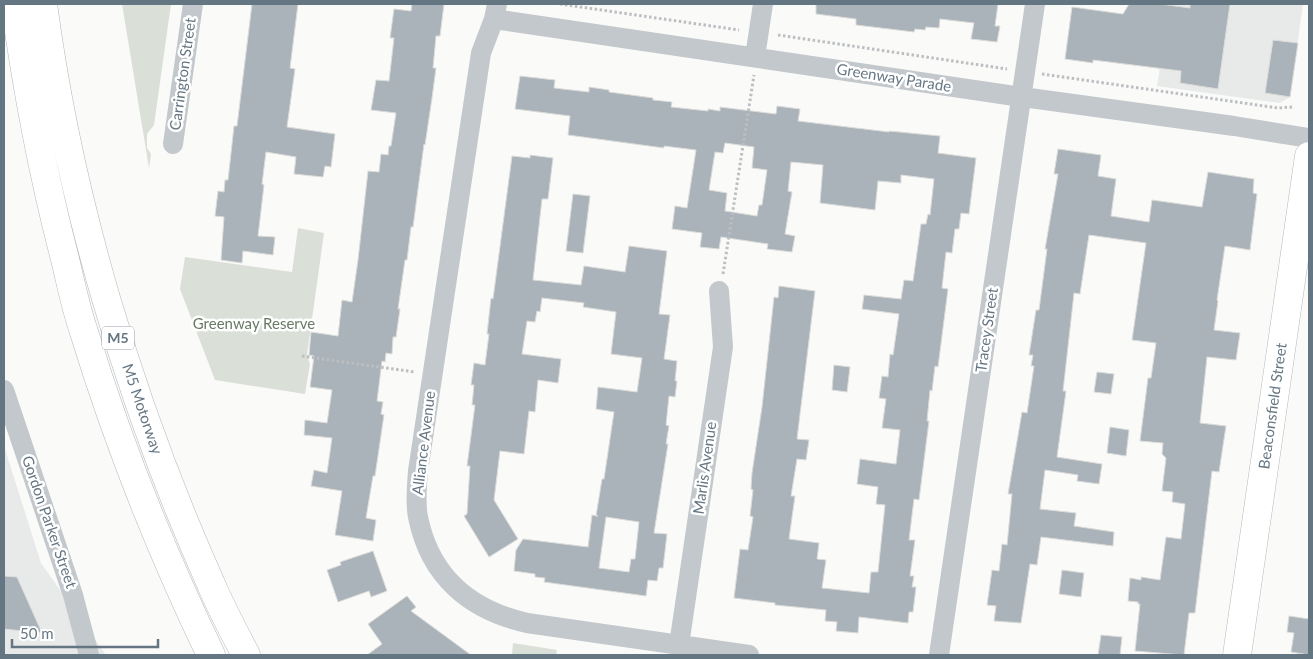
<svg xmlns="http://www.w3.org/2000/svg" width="1313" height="659" font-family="Lato,sans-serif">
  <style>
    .built { fill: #e8e9e9 }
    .green { fill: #dadfd7 }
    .building { fill: #aab3b9; stroke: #dcdcda; fill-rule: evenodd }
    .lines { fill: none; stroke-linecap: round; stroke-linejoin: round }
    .secondary-casing { stroke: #b3babf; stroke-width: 29 }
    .highway-casing { stroke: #b4b9bd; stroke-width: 29 }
    .path { stroke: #bbbfc2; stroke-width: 3; stroke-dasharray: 2.5 2.5; stroke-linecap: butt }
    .street { stroke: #c3c8cc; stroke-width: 20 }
    .secondary { stroke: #fff; stroke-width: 28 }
    .highway { stroke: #fff; stroke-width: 28 }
    .labels { text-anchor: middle; stroke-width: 5; stroke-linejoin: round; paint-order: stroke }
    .shield { fill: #fff; stroke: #939fa8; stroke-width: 1 }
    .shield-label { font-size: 14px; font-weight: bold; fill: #657683 }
    .street-label { font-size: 15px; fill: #657683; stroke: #fff }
    .park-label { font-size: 15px; fill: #687a64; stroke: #fff }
  </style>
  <rect width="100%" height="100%" fill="#fafaf8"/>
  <!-- built -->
  <path class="built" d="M1170 4H1303L1290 97 1280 103 1157 86Z
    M4 446 41 563 106 655H4Z"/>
  <!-- green -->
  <path class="green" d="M122 4H171L154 125 147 134V148L151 154 149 168Z
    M298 228 324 233 307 355 310 364 305 394 215 380 180 289 185 257 292 272Z
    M513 643 557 650 556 655H512Z"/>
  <!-- building -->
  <path class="building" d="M252 4H298L290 68 295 69 287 127 335 134 331 167 325 166 323 177 294 174 296 157 266 152 262 184 264 185 258 236 275 237 273 255 243 251 242 263 221 260 224 217 215 216 218 191 224 192 225 180H228L234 126H237Z
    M412 4H444L440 36H436L433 68H436L432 98 425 145 424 144 413 227H411L407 260H405L398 309H400L396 337H393L392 354 386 353 385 362 382 361 377 401 383 402 381 414 384 415 375 476H373L366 518 376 520 373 541 335 535 342 491 311 486 314 470 327 473 332 438 304 435 305 420 327 423 332 390 310 387 314 356 309 355 311 332 338 336 342 300 352 302 358 260 368 171 379 172 381 154 388 155 389 146H391L396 113 371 110 376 80 389 81 394 38H390L394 9 411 11Z
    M816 4H998L995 26H1000L997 42 971 39 974 23 940 19 939 28 926 27 925 30 915 29 914 32 856 25V19L816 14Z
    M1129 4H1160L1190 8V4H1230L1218 89 1180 83 1181 71 1093 60V63L1065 59 1072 7 1123 14Z
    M1273 40 1298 43 1290 97 1265 93Z
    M520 76 555 80 554 88 589 92V87L609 90V92L653 98V100L672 102 671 107 708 111V109L720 111V107L776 114 777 106 800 109 798 121 889 132V131L940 136 938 153 976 158 969 214 961 213 959 229H955L952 253 946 252 942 288 948 289 938 367 935 366 932 391 930 390 927 421H929L919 500 914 499 909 540H915L910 576H914L912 587H916L913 612H909L908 623 859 617 858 633 836 631 837 622 825 621 826 610 775 605V603L734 598 740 549 748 550 753 517 750 516 753 490 751 489 752 473 762 407 774 297 778 298 779 286 815 291 797 439 809 440 806 460 797 459 791 496H795L789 539 819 543 817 559 826 560 822 588 869 593 871 572H878L885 505 876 504 878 487 857 484 860 459 896 464 900 430 882 428 886 399 879 398 882 376 888 377 890 354 893 355 899 314 862 309 864 295 901 299 904 280 913 281 921 224H926L928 214 930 215 934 179 901 175V183L878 181 875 210 820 203 823 165 791 162 788 191 792 192 785 234 795 236 792 252 767 249 768 244 721 237 719 249 700 247 702 233 672 229 675 206 687 208 696 150 664 146V148L568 135 570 116 515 109ZM725 143 754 147 752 168 767 170 762 205H759L757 216 725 211 727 193 709 190 715 152 723 153Z
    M1058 149 1101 155 1098 176 1116 179 1111 216 1149 222 1152 200 1202 207 1208 172 1254 179 1253 193 1257 194 1250 250 1225 246 1217 300 1218 301 1214 330 1240 333 1236 360 1207 357 1200 423 1226 426 1219 472 1212 471 1195 613H1189L1184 655 1135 651 1140 604H1138V602L1128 601 1130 578 1141 580V577L1160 580 1166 537 1181 539 1185 504 1172 502 1173 492 1162 491 1166 458 1162 454 1163 443 1140 441 1148 378H1151L1156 343 1132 340 1146 243 1089 235 1080 294 1074 293 1063 391H1066L1057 457 1102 464 1099 484 1077 481 1078 475 1045 470 1040 509 1076 513 1074 526 1114 532 1113 546 1041 537 1037 565 1030 564 1021 623 994 621 996 606 987 605 992 570 999 571 1002 544 1007 545 1012 494H1008L1022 412 1027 413 1034 366H1031L1033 355H1029L1036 310H1039L1047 249H1045L1058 174H1054Z
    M530 155 553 158 548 199H542L533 280 581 285 584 266 625 272 629 246 667 251 659 314 670 315 664 359 677 361 675 381H677L675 397 669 396 666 425 669 426 666 444H668L654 533 667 534 663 568H659L657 581 648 580 646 596 544 582 545 578 535 577V574L514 571 516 550 523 539 588 547 592 515 598 516H596L602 479H604L614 412 596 409 598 387 637 392 642 358 611 354 616 312 583 307 584 303 542 298 540 312 537 311 535 322 527 321 522 354 561 359 558 383 538 380 535 412 529 411 524 454 500 451 494 500 518 539 489 557 464 516 467 514 470 466H467L475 405H472L474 385H471L474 363 485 365 489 334H487L491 298 493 299 512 156 530 158ZM606 517 639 522 635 559H631L629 572 599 568Z
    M573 194 590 196 583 253 566 251Z
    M834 365 850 367 847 392 832 390Z
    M1097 372 1114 374 1111 394 1094 392Z
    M1110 427 1129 430 1126 456 1107 453Z
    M373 551 387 591 371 597 369 591 338 602 327 570 341 565 340 562Z
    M1062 570 1084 573 1081 597 1059 594Z
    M4 576 17 577 42 633 4 629Z
    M407 596 416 607 411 611 471 655H367L382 644 368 624Z
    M1289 616 1309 619V655L1291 652 1294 633 1287 632Z
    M1101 635 1122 637 1120 655H1098Z"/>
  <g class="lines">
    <!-- secondary casing -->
    <g class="secondary-casing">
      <path id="secondary" d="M1237 655 1309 156"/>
    </g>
    <!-- highway casing -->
    <g class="highway-casing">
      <path id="highway" d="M15 4C27 90 43 175 65 259 71 284 76 309 84 332 118 443 161 551 211 655
        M43 4C69 200 130 403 211 584 221 608 234 632 246 655"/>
    </g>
    <!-- path -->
    <path class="path" d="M560 4 739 30
      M778 35 1007 69
      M1042 74 1278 108 1292 107
      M723 274 754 75
      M302 356 415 372"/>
    <!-- street -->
    <path class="street" d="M497 4 494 19 1008 95 1234 126 1309 138
      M494 19 481 53 418 471C417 486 415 502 418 517 430 577 470 610 527 623L749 655
      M755 57 763 4
      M173 144 193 4
      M4 390 73 595 89 655
      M679 645 723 347 719 291
      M939 655 1035 4"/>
    <!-- secondary -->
    <use href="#secondary" class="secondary"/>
    <!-- highway -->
    <use href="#highway" class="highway"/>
  </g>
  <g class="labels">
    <!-- shield labels -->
    <rect class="shield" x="102" y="326.5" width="32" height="23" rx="4"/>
    <g class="shield-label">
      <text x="118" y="343">M5</text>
    </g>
    <!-- street labels -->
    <g class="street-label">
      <text transform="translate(183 74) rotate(-82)" y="5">Carrington Street</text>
      <text transform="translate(894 78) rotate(9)" y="5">Greenway Parade</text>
      <text transform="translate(987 330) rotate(-82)" y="5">Tracey Street</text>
      <text transform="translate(1273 406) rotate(-82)" y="5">Beaconsfield Street</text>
      <text transform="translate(142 409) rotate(71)" y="5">M5 Motorway</text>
      <text transform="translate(424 443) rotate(-83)" y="5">Alliance Avenue</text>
      <text transform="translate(705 468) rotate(-82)" y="5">Marlis Avenue</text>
      <text transform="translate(49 522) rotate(71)" y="5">Gordon Parker Street</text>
    </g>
    <!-- park labels -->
    <g class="park-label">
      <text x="254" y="329">Greenway Reserve</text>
    </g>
  </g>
  <!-- border -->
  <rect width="1313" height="659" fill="none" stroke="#657683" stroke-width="10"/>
  <!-- scale -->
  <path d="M12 639v8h146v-8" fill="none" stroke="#657683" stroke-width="2.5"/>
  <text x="20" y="639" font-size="15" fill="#657683" stroke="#ffffff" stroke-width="4" paint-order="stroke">50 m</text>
</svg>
